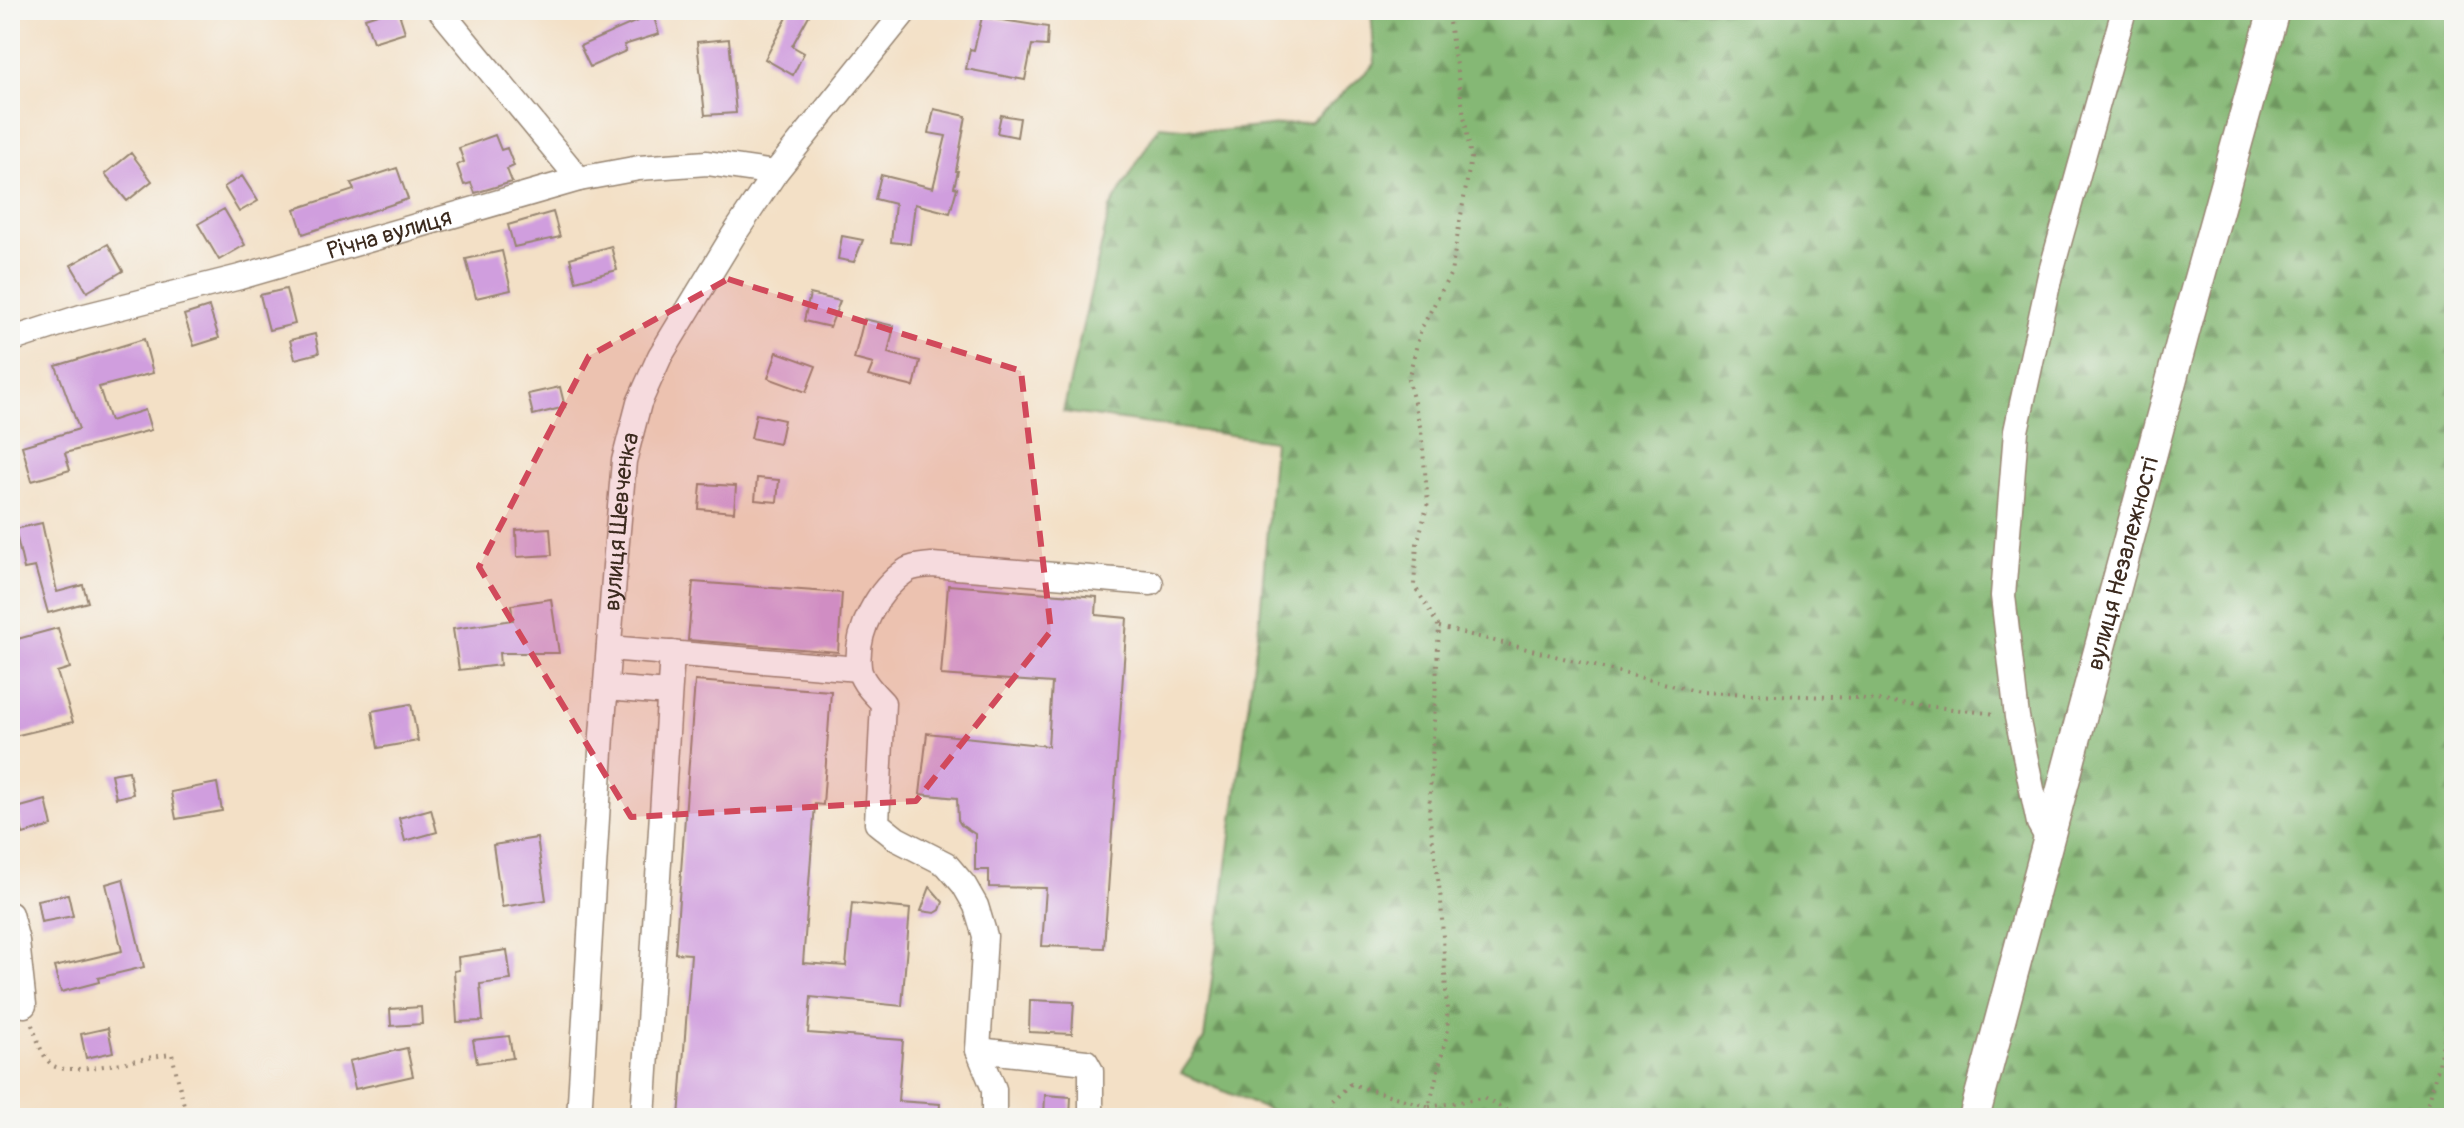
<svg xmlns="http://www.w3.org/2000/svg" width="2464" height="1128" font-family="Pangolin,sans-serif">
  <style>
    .forest { fill: url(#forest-firs); stroke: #607149; stroke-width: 2 }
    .building { fill: #d09ede }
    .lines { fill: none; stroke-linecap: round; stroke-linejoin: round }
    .minor-casing { stroke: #978572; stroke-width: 27 }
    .major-casing { stroke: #978572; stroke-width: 33 }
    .path { stroke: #978572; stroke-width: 4; stroke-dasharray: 2 6; stroke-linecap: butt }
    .minor { stroke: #fff; stroke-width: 24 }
    .major { stroke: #fff; stroke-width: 30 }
    .marked { fill: #d1495b; fill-opacity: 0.2; stroke: #d1495b; stroke-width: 6; stroke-dasharray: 16 10; stroke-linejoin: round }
    .labels { text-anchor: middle; stroke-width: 8; stroke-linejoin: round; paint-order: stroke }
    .street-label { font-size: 24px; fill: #3b2a1e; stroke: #f6f6f2 }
  </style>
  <defs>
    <pattern id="forest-firs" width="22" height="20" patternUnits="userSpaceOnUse" patternTransform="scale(2)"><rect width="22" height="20" fill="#85b874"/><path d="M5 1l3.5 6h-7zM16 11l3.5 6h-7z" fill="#6e965f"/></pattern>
  </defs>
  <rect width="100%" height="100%" fill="#f6f6f2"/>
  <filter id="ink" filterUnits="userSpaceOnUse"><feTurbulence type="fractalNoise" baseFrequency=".0125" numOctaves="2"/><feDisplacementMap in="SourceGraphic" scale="16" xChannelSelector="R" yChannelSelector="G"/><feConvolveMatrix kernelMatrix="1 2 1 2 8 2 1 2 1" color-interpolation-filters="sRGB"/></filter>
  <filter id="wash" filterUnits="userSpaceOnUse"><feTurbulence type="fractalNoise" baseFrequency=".006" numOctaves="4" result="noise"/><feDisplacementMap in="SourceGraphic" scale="32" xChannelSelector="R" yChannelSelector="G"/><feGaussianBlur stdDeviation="1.8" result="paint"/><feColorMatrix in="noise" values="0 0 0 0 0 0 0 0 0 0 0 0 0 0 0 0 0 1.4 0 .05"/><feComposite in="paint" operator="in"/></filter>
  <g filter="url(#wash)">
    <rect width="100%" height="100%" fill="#f3e0c6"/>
    <!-- forest -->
    <path class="forest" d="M1371 10H2454V1118H1287L1181 1073 1204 1039 1260 617 1274 441 1063 412 1110 208 1159 126 1218 131 1311 122 1375 64Z"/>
    <g id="blocks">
      <!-- building -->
      <path class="building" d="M390 10H398L405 32 373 42 365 18Z
        M791 10H812L792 46 804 53 793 75 765 59Z
        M653 14 659 34 624 45 626 51 590 67 580 46Z
        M982 17 1048 27 1047 46 1032 45 1025 80 966 69 970 49 974 50Z
        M729 39 736 113 705 115 697 42Z
        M934 109 966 116 956 171H958L954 187 957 188 950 213 915 204 910 244 891 242 895 204 875 199 881 175 933 188 946 136 929 133Z
        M1001 115 1020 118 1017 137 997 133Z
        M495 135 501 150 507 148 514 166 507 169 512 182 475 193 471 183 464 185 457 165 464 162 459 148Z
        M131 153 152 181 127 201 105 174Z
        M397 168 408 199 303 234 295 209 354 190 351 183Z
        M242 176 258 201 239 212 224 187Z
        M224 209 245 245 219 260 198 224Z
        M553 212 560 237 514 247 508 225Z
        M842 236 863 240 854 262 838 259Z
        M108 244 123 271 87 292 71 265Z
        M611 246 617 270 576 281 570 258Z
        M502 251 511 290 476 298 466 259Z
        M286 289 295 324 269 330 260 295Z
        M810 294 840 301 830 327 804 321Z
        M209 307 219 338 194 346 184 315Z
        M864 319 894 326 888 353 920 361 914 387 868 376 873 364 854 359Z
        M315 334 319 353 295 359 290 340Z
        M144 339 153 373 99 387 110 421 145 410 151 430 65 453 70 470 32 481 22 446 79 429 56 366Z
        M777 352 816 366 806 392 768 378Z
        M560 387 565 407 533 415 528 394Z
        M756 414 784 420 779 444 751 438Z
        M757 478 779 480 777 502 755 500Z
        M701 484 736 486 734 512 699 509Z
        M42 523 57 592 83 585 88 602 48 613 35 567 24 569 15 529Z
        M550 528 552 555 517 557 516 530Z
        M693 582 842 593 838 652 688 640Z
        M948 585 1097 597 1096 615 1127 618 1104 948 1042 946 1046 888 989 887V870H975V834L961 825 958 820 957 798 920 794 927 733 1048 746 1052 683 941 675Z
        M551 599 559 653H499L500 665 459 670 453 629 513 620 511 605Z
        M58 628 70 668 57 672 73 722 10 737V641Z
        M695 681 831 691 823 805 815 804 803 963 846 966 852 903 910 909 902 1006 811 997 808 1033 903 1040 898 1101 940 1104 939 1118H679L691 954 675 953Z
        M411 704 418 741 378 748 372 711Z
        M129 771 133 794 116 798 111 774Z
        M217 783 222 811 176 819 171 792Z
        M46 800 52 826 23 834 17 808Z
        M431 809 437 832 405 841 399 818Z
        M537 838 546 900 502 907 493 845Z
        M123 879 144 967 98 978 99 982 61 992 54 967 122 951 106 884Z
        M930 887 943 902 940 910 935 913 921 911Z
        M68 894 73 916 41 922 37 900Z
        M507 950 511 980 480 984 483 1021 457 1022 454 971 459 970 458 957Z
        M1030 1000 1074 1002 1072 1034 1029 1032Z
        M421 1007 422 1024 391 1026 390 1009Z
        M108 1028 113 1052 86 1058 81 1034Z
        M509 1036 513 1058 477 1063 473 1040Z
        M407 1048 413 1076 355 1089 349 1061Z
        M1045 1095 1071 1097 1070 1118H1044Z"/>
    </g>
  </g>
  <g filter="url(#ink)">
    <use href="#blocks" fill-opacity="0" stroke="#978572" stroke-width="2"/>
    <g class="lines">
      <!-- minor casing -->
      <g class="minor-casing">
        <g id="minor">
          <path d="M440 10 579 179"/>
          <path id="s1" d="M10 340 81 317 240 277 579 179 639 168 707 163 775 173"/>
          <path d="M609 648 858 669"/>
          <path d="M606 688 669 693"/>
          <path d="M2049 841 2039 823 2017 717 2003 596 2016 431 2050 275 2124 10"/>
          <path d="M10 914 17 941 24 1005"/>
          <path d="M978 1050 1086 1062 1091 1071V1118"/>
          <path id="s2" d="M579 1118 602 735 616 553 624 461 639 403 660 356 733 236 775 173 906 10"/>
          <path d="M643 1118 672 653"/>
          <path d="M994 1118V1089L978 1050 985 936 976 906 964 885 946 864 897 839 877 823 883 703C874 693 860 681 859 667 855 631 878 589 907 570 914 566 924 566 932 565L1151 583"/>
        </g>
      </g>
      <!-- major casing -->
      <g class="major-casing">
        <g id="major">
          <path id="s3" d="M1974 1118 2185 329 2274 10"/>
        </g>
      </g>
      <!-- path -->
      <path class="path" d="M1439 627 1699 692 1857 698 1996 714
        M32 1025C37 1037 41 1056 52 1065 69 1078 148 1056 172 1054L187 1118
        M1429 1107 1483 1098 1521 1118
        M1333 1118 1332 1103 1351 1084 1429 1107 1448 1030 1441 900 1429 814 1439 627 1414 585 1417 544 1428 503 1421 430 1408 379 1421 329 1451 273 1471 158 1447 10
        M2425 1118 2454 998"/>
      <!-- minor -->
      <use href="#minor" class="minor"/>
      <!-- major -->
      <use href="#major" class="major"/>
    </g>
  </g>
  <!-- marked area -->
  <path class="marked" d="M728 279 1021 371 1051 631 916 801 631 817 479 567 589 356Z"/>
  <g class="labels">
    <!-- street labels -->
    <g class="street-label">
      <text dy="8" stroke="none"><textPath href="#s1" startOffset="394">Річна вулиця</textPath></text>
      <text dy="8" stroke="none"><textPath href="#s2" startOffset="598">вулиця Шевченка</textPath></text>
      <text dy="8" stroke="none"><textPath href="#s3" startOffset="574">вулиця Незалежності</textPath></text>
    </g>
  </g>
  <!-- margin -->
  <rect width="2464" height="1128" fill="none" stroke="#f6f6f2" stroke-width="40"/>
</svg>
